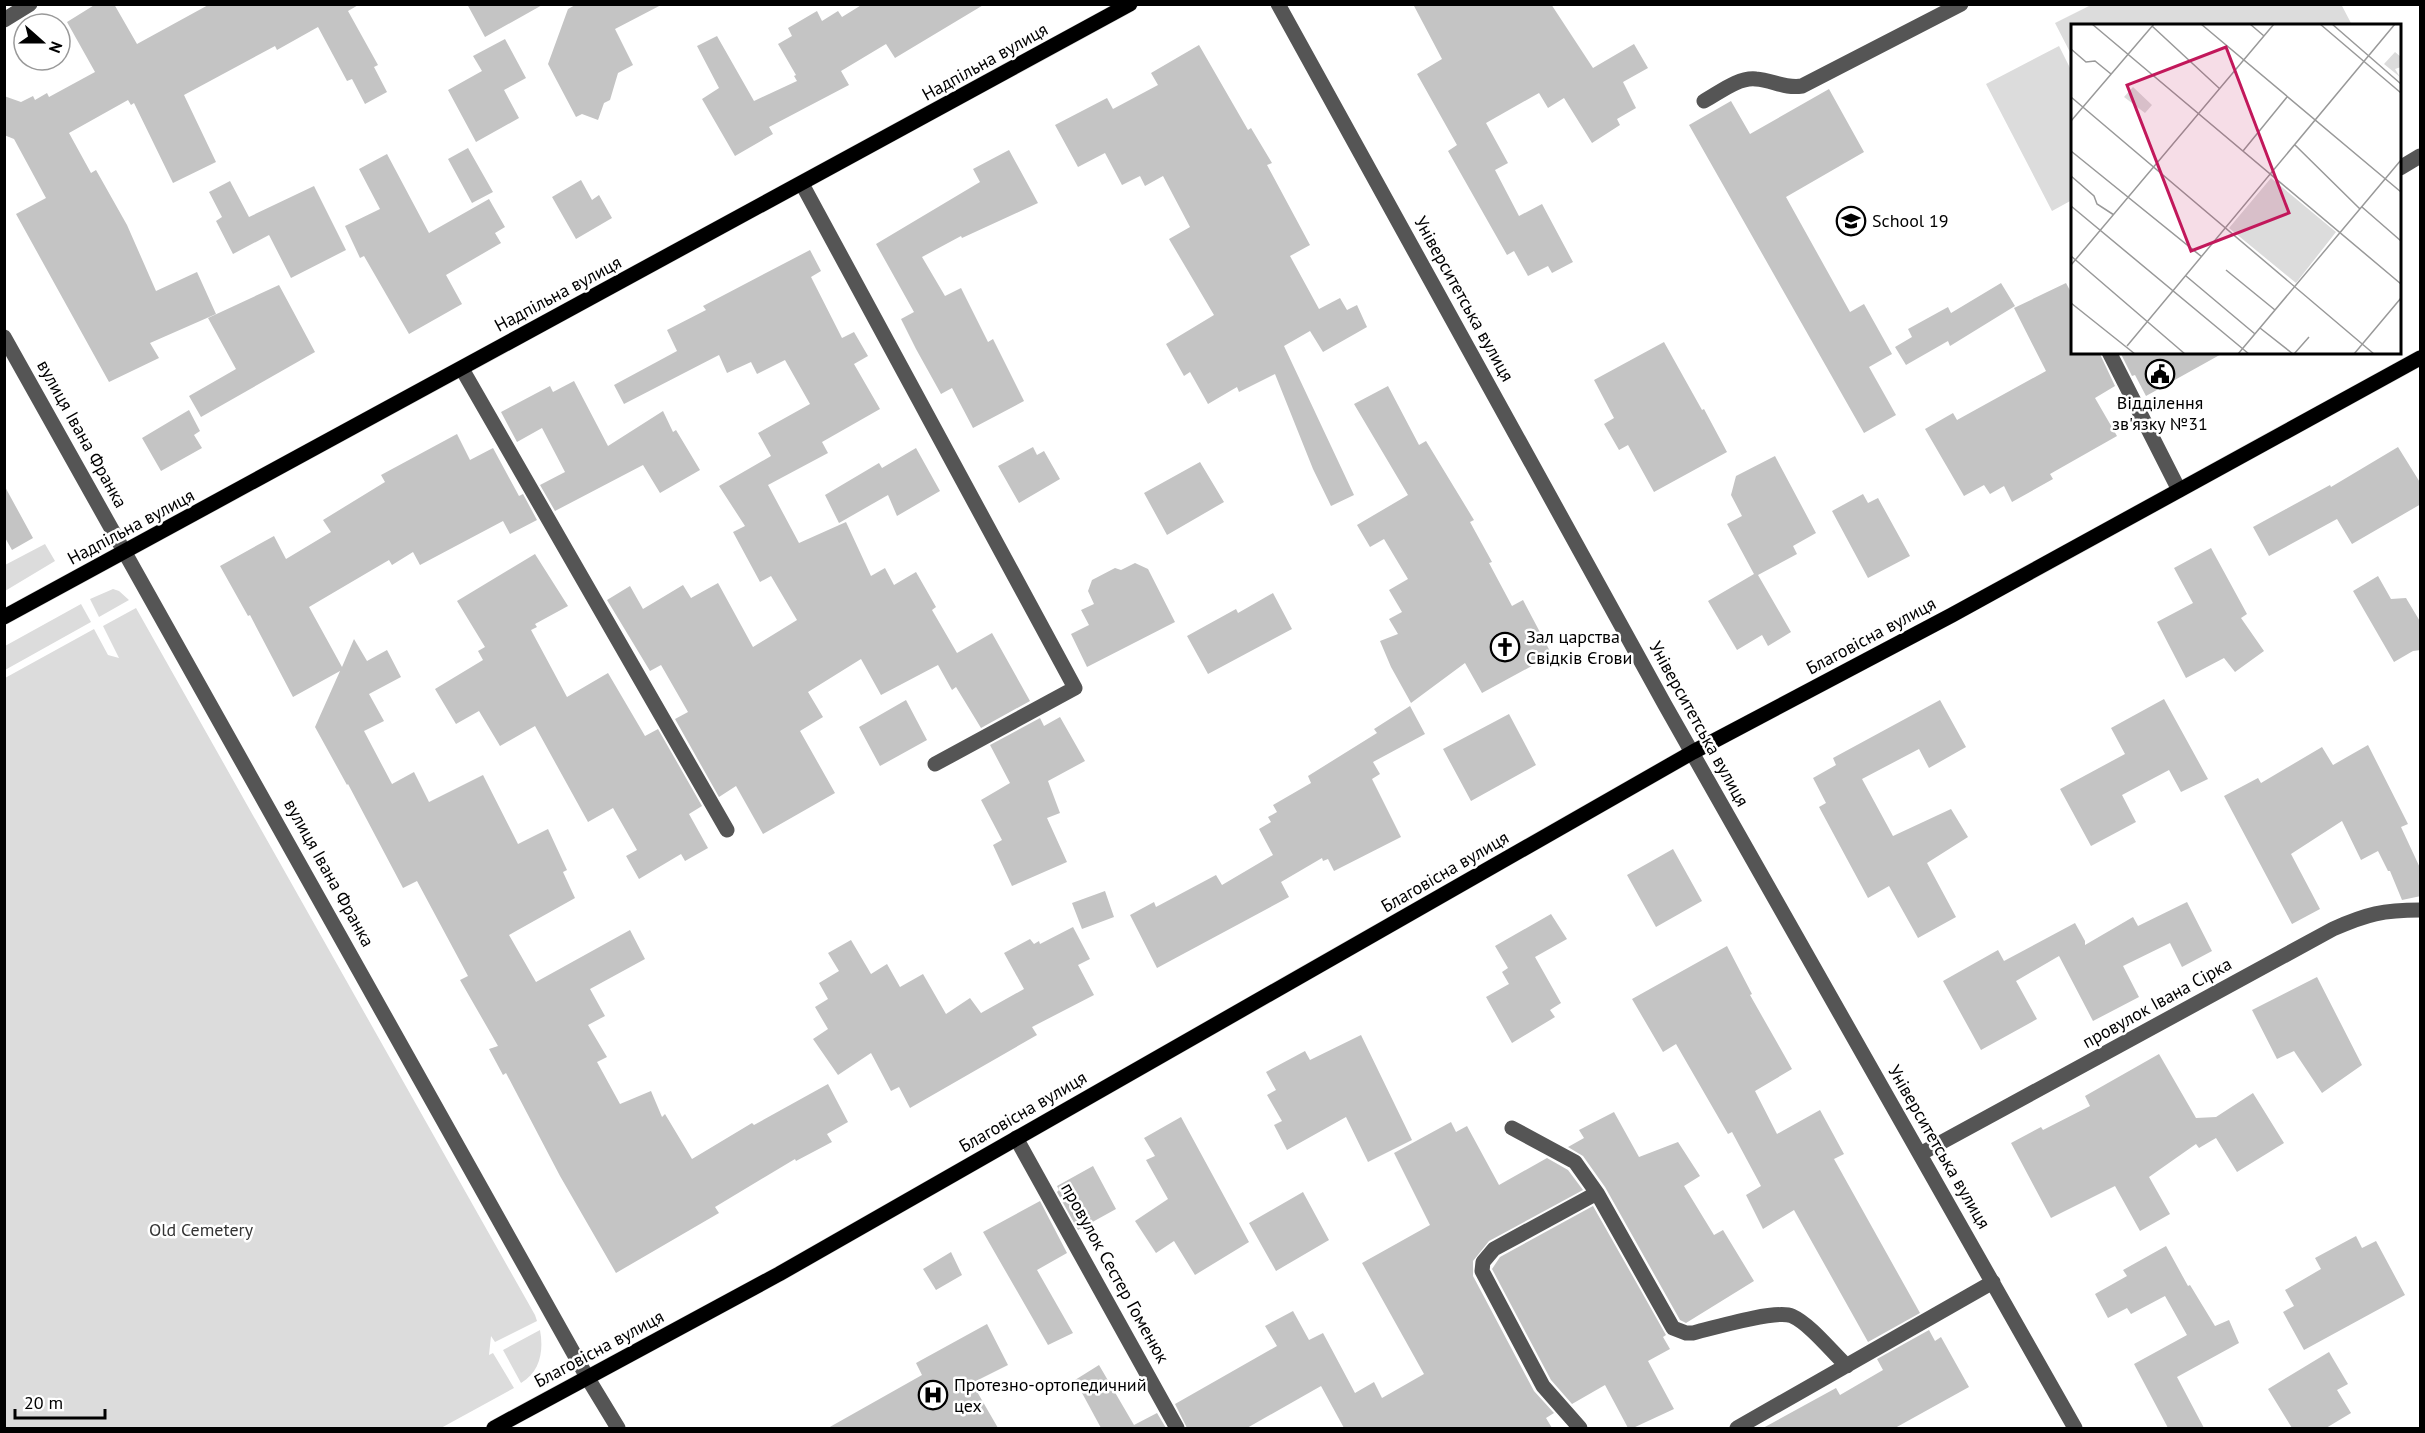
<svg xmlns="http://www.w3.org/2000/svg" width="2425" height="1433" font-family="'PT Sans',sans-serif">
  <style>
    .green { fill: #dcdcdc }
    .building { fill: #c4c4c4 }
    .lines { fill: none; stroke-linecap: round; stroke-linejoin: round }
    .major-casing { stroke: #dbdbdb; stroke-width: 16 }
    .minor { stroke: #555; stroke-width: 15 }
    .major { stroke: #000; stroke-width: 15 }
    .labels { text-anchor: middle; stroke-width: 5; stroke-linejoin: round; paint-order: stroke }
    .street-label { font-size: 18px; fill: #000; stroke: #fff }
    .poi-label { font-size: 18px; fill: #000; stroke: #fff; text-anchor: start }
    .park-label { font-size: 18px; fill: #333; stroke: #fff }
    .inset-road { fill: none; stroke: #999; stroke-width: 1.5 }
    .view { fill: #c2185b; fill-opacity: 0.15; stroke: #c2185b; stroke-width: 3 }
    .inset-edge { fill: none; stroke: #000; stroke-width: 3 }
  </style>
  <rect width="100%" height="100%" fill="#fff"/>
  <!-- green -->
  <path class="green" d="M2341 4 2352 25 2072 26V56L2055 23 2091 5Z
    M2059 46 2072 72V200L2052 211 1986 84Z
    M45 544 55 561 5 591V565Z
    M113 589 119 591 129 600 99 617 90 599Z
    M81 604 91 622 5 670V646Z
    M136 608 535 1315 537 1321 495 1342 491 1336 489 1355 493 1353 514 1388 441 1428H5V678L94 629 108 655 119 658 103 626Z
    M540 1330C544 1351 540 1372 521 1383L503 1350Z"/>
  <!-- building -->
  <path class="building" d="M96 4H114L137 44 210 4H360L348 11 378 65 374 67 387 92 365 104 352 79 347 81 318 27 277 50 275 46 184 95 216 162 173 183 134 103 131 105 128 100 69 133 91 173 96 170 127 225 156 291 197 272 216 314 150 343 159 358 109 382 16 214 46 198 14 139 4 135V96L21 102 33 96 35 100 47 93 49 97 95 72 67 22Z
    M467 4H544L485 37Z
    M577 4H663L615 29 633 65 618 73 610 100 604 103 598 120 582 114 576 117 548 64 568 9Z
    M863 4H985L895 58 886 44 841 71 849 85 769 127 773 134 735 156 702 99 719 88 697 46 717 36 754 101 797 81 794 76 796 75 778 44 792 36 788 28 817 11 822 21 838 11 842 17Z
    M1413 4H1551L1593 68 1634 44 1648 68 1623 82 1636 108 1617 119 1620 125 1592 143 1564 98 1548 108 1539 93 1486 123 1508 163 1495 170 1519 216 1542 204 1573 262 1552 273 1548 266 1528 276 1514 251 1507 255 1448 151 1457 145 1417 74 1442 59Z
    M505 39 526 78 504 90 519 118 476 142 448 90 482 71 473 56Z
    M1199 45 1248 130 1251 128 1272 163 1267 165 1310 245 1290 256 1319 309 1340 298 1347 310 1357 305 1367 327 1323 352 1310 331 1284 346 1354 495 1331 506 1313 469 1275 374 1239 392 1237 387 1208 404 1190 372 1184 376 1166 344 1214 315 1169 239 1190 227 1163 176 1145 186 1140 176 1122 185 1105 153 1078 167 1055 125 1107 98 1113 109 1158 85 1151 73Z
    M1829 89 1864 152 1786 197 1850 312 1864 304 1892 354 1869 367 1896 415 1864 433 1689 125 1731 101 1750 134Z
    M468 148 493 192 472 203 448 159Z
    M1009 150 1038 203 962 238 961 236 922 257 945 296 961 288 988 342 993 339 1024 401 973 428 952 388 941 394 916 349 901 319 914 312 876 244 980 182 973 169Z
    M387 154 429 233 489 199 505 227 495 233 501 243 446 275 462 304 409 334 364 256 360 258 345 226 380 209 359 169Z
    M581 180 592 200 599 195 612 218 576 239 552 197Z
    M230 181 249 217 314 186 346 250 291 278 269 235 233 254 216 221 222 217 209 192Z
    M810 250 821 271 811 277 842 338 854 332 868 356 854 364 880 409 822 442 828 453 768 485 799 543 846 522 871 576 885 568 894 585 916 572 936 607 932 610 957 653 992 633 1030 701 981 728 956 687 952 690 938 665 881 695 861 659 808 692 823 717 800 731 835 793 763 834 736 786 719 797 675 719 688 712 661 665 650 671 607 600 630 586 643 609 683 585 691 598 718 583 753 647 797 620 771 576 760 582 733 532 745 526 719 486 771 456 758 433 810 404 785 360 757 374 751 362 727 373 719 355 624 404 614 385 677 351 667 330 706 310 703 306Z
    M2001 283 2015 306 1950 346 1948 341 1906 365 1895 347 1912 337 1908 329 1948 307 1951 313Z
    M2066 283 2073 296V352H2099L2115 386 2095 398 2117 436 2050 474 2053 479 2012 502 2004 486 1990 494 1984 485 1964 496 1925 429 1953 413 1957 420 2046 371 2014 308Z
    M279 285 315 352 201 417 189 396 236 369 208 318Z
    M1664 342 1702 410 1704 409 1727 452 1654 492 1628 445 1619 450 1604 424 1614 418 1594 380Z
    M2120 352H2225L2146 396 2135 375 2132 376Z
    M574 381 608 446 663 411 673 432 676 430 700 470 660 493 643 465 555 511 540 485 565 472 542 428 517 442 501 412 550 386 553 392Z
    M1388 386 1419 445 1426 441 1474 520 1470 522 1492 562 1489 563 1512 606 1523 600 1552 655 1482 693 1465 663 1411 703 1391 667 1380 641 1398 634 1389 619 1402 612 1389 590 1408 579 1384 539 1370 547 1357 525 1408 495 1354 404Z
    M189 410 200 431 194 435 202 448 161 471 142 438Z
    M457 434 470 460 493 448 519 496 523 494 537 520 510 534 503 521 420 565 413 552 392 565 389 560 309 607 342 667 354 639 367 661 387 650 401 677 369 694 384 721 364 731 392 784 414 772 429 802 483 775 518 844 548 829 567 870 563 872 575 898 509 935 536 982 630 930 645 959 590 989 605 1016 588 1025 607 1057 597 1062 620 1104 651 1091 662 1117 665 1114 692 1159 752 1123 754 1125 828 1084 848 1122 827 1134 832 1142 796 1161 795 1159 715 1207 719 1213 616 1273 560 1176 506 1073 503 1075 489 1049 498 1046 460 980 468 976 417 881 403 888 348 784 347 785 315 727 340 671 293 697 250 615 248 616 220 566 274 536 286 559 331 532 323 520 385 482 381 475Z
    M1033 447 1037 455 1044 451 1060 479 1019 503 998 466Z
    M2398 447 2421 484V504L2352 544 2337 519 2269 556 2253 527 2330 485 2331 487Z
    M916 448 940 491 897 516 888 495 839 523 825 495 879 463 882 468Z
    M1775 456 1816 533 1793 546 1797 554 1758 575 1791 632 1768 646 1762 635 1737 650 1708 601 1754 574 1727 524 1742 516 1731 495 1736 476Z
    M1200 462 1224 502 1167 535 1144 493Z
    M4 485 33 538 12 550 4 536Z
    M1863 494 1868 503 1878 498 1910 556 1868 578 1832 511Z
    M2211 548 2247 614 2241 618 2264 651 2235 672 2224 658 2186 678 2157 622 2193 603 2174 568Z
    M535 554 568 606 535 624 537 627 531 630 567 697 608 673 645 736 658 729 702 806 689 814 708 848 685 861 681 854 639 879 626 856 637 850 613 808 588 822 535 726 500 746 479 711 456 724 435 689 483 660 478 651 485 647 457 601Z
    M1135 563 1148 569 1175 622 1087 667 1071 634 1089 625 1081 610 1094 604 1088 591 1092 580 1115 568 1121 570Z
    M2378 576 2391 599 2406 598 2421 623V650L2413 651 2394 662 2353 591Z
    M1273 593 1292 629 1208 674 1187 636 1236 609 1238 613Z
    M2164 699 2208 779 2181 792 2169 770 2122 795 2136 822 2091 846 2060 789 2125 754 2111 728Z
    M906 700 927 740 880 766 859 727Z
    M1940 700 1966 747 1929 768 1919 749 1862 779 1893 836 1951 809 1968 837 1927 863 1956 917 1918 938 1889 886 1868 898 1819 807 1826 803 1813 778 1836 765 1833 758Z
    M1410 706 1425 734 1373 762 1380 774 1372 779 1401 837 1334 871 1328 859 1323 861 1322 858 1281 882 1289 897 1157 968 1130 915 1154 902 1156 907 1216 875 1222 885 1273 855 1259 829 1271 822 1268 817 1277 812 1273 805 1311 783 1308 776 1377 733 1374 729Z
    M1509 714 1536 765 1471 801 1443 749Z
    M1060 717 1085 761 1048 781 1060 813 1047 818 1067 862 1012 886 993 845 1002 840 981 800 1010 783 990 745 1040 718 1044 726Z
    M2368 745 2408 824 2401 827 2421 870V896L2402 900 2390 871H2388L2378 851 2361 860 2342 821 2291 854 2320 909 2292 924 2224 796 2258 778 2261 783 2322 747 2333 765Z
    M1673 849 1702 901 1656 927 1627 875Z
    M1105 891 1114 917 1082 929 1072 903Z
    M2187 902 2212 951 2182 967 2170 943 2123 966 2139 997 2093 1021 2059 956 2016 981 2037 1019 1981 1050 1943 981 1998 950 2004 961 2075 923 2085 941V945L2133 917 2138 926Z
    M1551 914 1567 939 1535 957 1561 1003 1550 1010 1555 1017 1512 1043 1486 997 1509 984 1502 972 1508 968 1495 946Z
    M1073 927 1090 959 1078 965 1094 995 1032 1027 1037 1035 910 1108 899 1087 891 1091 871 1053 838 1075 813 1039 828 1029 815 1007 828 999 819 983 839 971 828 953 851 940 871 974 887 964 900 987 923 974 946 1014 970 998 981 1013 1024 989 1004 953 1030 939 1034 944 1039 941 1040 944Z
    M1727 946 1752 994 1750 995 1792 1069 1755 1091 1777 1134 1820 1110 1844 1154 1834 1159 1920 1313 1868 1342 1794 1210 1763 1229 1746 1195 1761 1186 1732 1132 1728 1134 1676 1044 1663 1052 1632 999Z
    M2317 977 2362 1065 2322 1093 2294 1051 2277 1059 2252 1010Z
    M1361 1035 1412 1140 1368 1162 1346 1117 1287 1150 1274 1125 1282 1121 1267 1095 1276 1090 1266 1072 1305 1051 1310 1060Z
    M2159 1054 2196 1118 2216 1117 2253 1093 2284 1143 2237 1172 2216 1138 2199 1148 2196 1144 2149 1177 2170 1214 2140 1231 2115 1186 2051 1218 2011 1143 2041 1127 2043 1130 2090 1106 2085 1096Z
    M1614 1112 1639 1157 1678 1142 1700 1176 1684 1186 1714 1235 1723 1230 1754 1281 1686 1323 1680 1320 1605 1187 1583 1156 1568 1147 1584 1138 1579 1130Z
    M1181 1117 1249 1242 1195 1275 1174 1241 1156 1253 1135 1221 1168 1199 1146 1160 1155 1156 1144 1138Z
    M1451 1122 1456 1132 1467 1126 1499 1185 1547 1158 1568 1170 1583 1190 1489 1241 1473 1261V1276L1534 1391 1554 1413 1546 1418 1552 1428H1344L1321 1386 1247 1428H1187L1175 1404 1277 1346 1265 1326 1293 1311 1309 1340 1323 1333 1355 1393 1374 1382 1382 1398 1424 1374 1362 1263 1430 1225 1394 1153Z
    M1093 1166 1116 1209 1078 1230 1057 1192 1059 1190 1057 1186Z
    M1303 1192 1329 1240 1276 1271 1249 1223Z
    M1040 1201 1067 1253 1037 1270 1073 1333 1048 1345 983 1232Z
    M1593 1206 1666 1335 1663 1337 1670 1349 1648 1361 1674 1409 1633 1428H1628L1605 1385 1572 1404 1551 1380 1492 1269 1500 1257Z
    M2356 1236 2362 1248 2376 1241 2405 1295 2304 1350 2283 1312 2294 1306 2285 1290 2321 1269 2315 1258Z
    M2166 1246 2188 1286 2190 1285 2215 1326 2229 1320 2239 1343 2177 1377 2204 1428H2168L2134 1364 2187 1335 2165 1296 2131 1314 2127 1308 2108 1318 2095 1294 2127 1276 2123 1270Z
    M951 1252 962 1275 936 1290 923 1269Z
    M987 1324 1008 1365 972 1383 998 1428H828L922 1375 916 1363Z
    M1929 1330 1935 1341 1941 1337 1969 1387 1895 1428H1763L1836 1388 1840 1395 1883 1370 1877 1359Z
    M2329 1352 2348 1384 2337 1390 2351 1413 2326 1428H2292L2268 1389Z
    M1099 1365 1134 1425 1157 1413 1166 1428H1101L1075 1380Z"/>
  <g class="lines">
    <!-- major casing -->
    <g class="major-casing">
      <path id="major" d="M4 617 1130 4
        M494 1428 779 1274 1693 752 1952 615 2420 358"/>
    </g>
    <!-- minor -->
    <path class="minor" d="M1278 4 1665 705 2075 1428
      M4 20 30 4
      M1704 101C1719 93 1738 77 1756 79 1772 80 1785 89 1802 86L1961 4
      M2400 168 2420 156
      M802 184 1075 688 935 764
      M4 337 587 1377 618 1428
      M2109 352 2179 490
      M462 369 727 830
      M1512 1128 1575 1162 1597 1193 1494 1249 1483 1262 1482 1271 1543 1386 1580 1428
      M1016 1138 1177 1428
      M1920 1154 2333 929C2367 914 2383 910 2420 910
      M1597 1193 1673 1328 1686 1333H1693C1713 1328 1776 1309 1792 1316 1810 1324 1832 1352 1847 1366
      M1737 1428 1993 1282"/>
    <!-- major -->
    <use href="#major" class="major"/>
  </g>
  <!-- icons -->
  <defs>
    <g id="school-ring" transform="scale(1.5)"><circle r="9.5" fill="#fff" stroke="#000" stroke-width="1.5"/><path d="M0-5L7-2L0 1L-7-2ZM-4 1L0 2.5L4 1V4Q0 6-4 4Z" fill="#000"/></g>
    <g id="civic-ring" transform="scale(1.5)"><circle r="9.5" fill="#fff" stroke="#000" stroke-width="1.5"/><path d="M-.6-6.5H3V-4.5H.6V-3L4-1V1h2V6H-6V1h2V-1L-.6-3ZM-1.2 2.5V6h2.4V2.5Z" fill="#000"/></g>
    <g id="church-ring" transform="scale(1.5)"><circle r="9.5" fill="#fff" stroke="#000" stroke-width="1.5"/><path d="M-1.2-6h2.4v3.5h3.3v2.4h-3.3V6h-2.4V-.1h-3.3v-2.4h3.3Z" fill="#000"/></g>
    <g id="hospital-ring" transform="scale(1.5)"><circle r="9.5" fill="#fff" stroke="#000" stroke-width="1.5"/><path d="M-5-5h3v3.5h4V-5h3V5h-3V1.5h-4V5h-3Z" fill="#000"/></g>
  </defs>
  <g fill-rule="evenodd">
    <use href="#school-ring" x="1851" y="221"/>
    <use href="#civic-ring" x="2160" y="374"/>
    <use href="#church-ring" x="1505" y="647"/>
    <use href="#hospital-ring" x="933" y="1395"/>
  </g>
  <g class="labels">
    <!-- street labels -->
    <g class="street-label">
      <text transform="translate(985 62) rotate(-29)" y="6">Надпільна вулиця</text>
      <text transform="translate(558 294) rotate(-28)" y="6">Надпільна вулиця</text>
      <text transform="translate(1464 299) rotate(61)" y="6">Університетська вулиця</text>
      <text transform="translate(82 434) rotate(61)" y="6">вулиця Івана Франка</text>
      <text transform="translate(131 527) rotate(-28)" y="6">Надпільна вулиця</text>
      <text transform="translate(1871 636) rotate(-28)" y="6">Благовісна вулиця</text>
      <text transform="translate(1699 724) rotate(61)" y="6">Університетська вулиця</text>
      <text transform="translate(1445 872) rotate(-30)" y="6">Благовісна вулиця</text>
      <text transform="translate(329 873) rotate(61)" y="6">вулиця Івана Франка</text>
      <text transform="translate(2157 1003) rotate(-29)" y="6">провулок Івана Сірка</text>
      <text transform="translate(1023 1112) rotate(-30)" y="6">Благовісна вулиця</text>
      <text transform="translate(1939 1147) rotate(60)" y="6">Університетська вулиця</text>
      <text transform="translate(1115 1273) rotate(61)" y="6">провулок Сестер Гоменюк</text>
      <text transform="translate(599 1349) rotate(-28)" y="6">Благовісна вулиця</text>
    </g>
    <!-- poi labels -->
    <g class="poi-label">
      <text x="1872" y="227">School 19</text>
      <text x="2160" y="409" text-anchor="middle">Відділення<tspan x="2160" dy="21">зв'язку №31</tspan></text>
      <text x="1526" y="643">Зал царства<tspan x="1526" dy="21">Свідків Єгови</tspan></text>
      <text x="954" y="1391">Протезно-ортопедичний<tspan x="954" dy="21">цех</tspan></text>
    </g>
    <!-- park labels -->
    <g class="park-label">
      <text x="201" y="1236">Old Cemetery</text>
    </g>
  </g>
  <!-- overview -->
  <g transform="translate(2071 24)">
    <rect width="330" height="330" fill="#fff"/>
    <path d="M324 28 330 33V43L324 45 329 53 313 40ZM62 63 81 81 74 89 53 73ZM200 154 265 208 225 259 158 204Z" fill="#dcdcdc"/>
    <path class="inset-road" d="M21 0 330 260M130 0 330 168M179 0 193 12M249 0 330 69M261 0 330 60M81 2 149 65M0 25 15 38 24 37 40 50M0 73 303 330M0 97 83 0M224 121 289 185M0 127 131 233M172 127 216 73M0 152 23 172 26 180 43 191M0 182 178 330M291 183 330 217M0 232 114 330M0 241 203 0M155 246 204 286M115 252 184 310M0 279 64 330M189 304 222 330M56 322 324 0M167 330 330 136M223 330 238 313M283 330 330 274"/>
    <path class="view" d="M155 23 218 189 120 227 56 61Z"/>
    <rect width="330" height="330" class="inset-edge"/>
  </g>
  <!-- border -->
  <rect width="2425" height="1433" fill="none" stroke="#000000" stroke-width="12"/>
  <!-- north arrow -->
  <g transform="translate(42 42) rotate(111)"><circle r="28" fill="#ffffff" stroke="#999999" stroke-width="1.5"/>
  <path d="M0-4.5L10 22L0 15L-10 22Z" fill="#000000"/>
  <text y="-9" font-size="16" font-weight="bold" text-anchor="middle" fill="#000000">N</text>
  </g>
  <!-- scale -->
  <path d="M15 1409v9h90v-9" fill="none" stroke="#000000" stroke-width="3"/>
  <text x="24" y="1409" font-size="18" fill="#000000" stroke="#ffffff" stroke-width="4.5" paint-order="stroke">20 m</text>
</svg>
